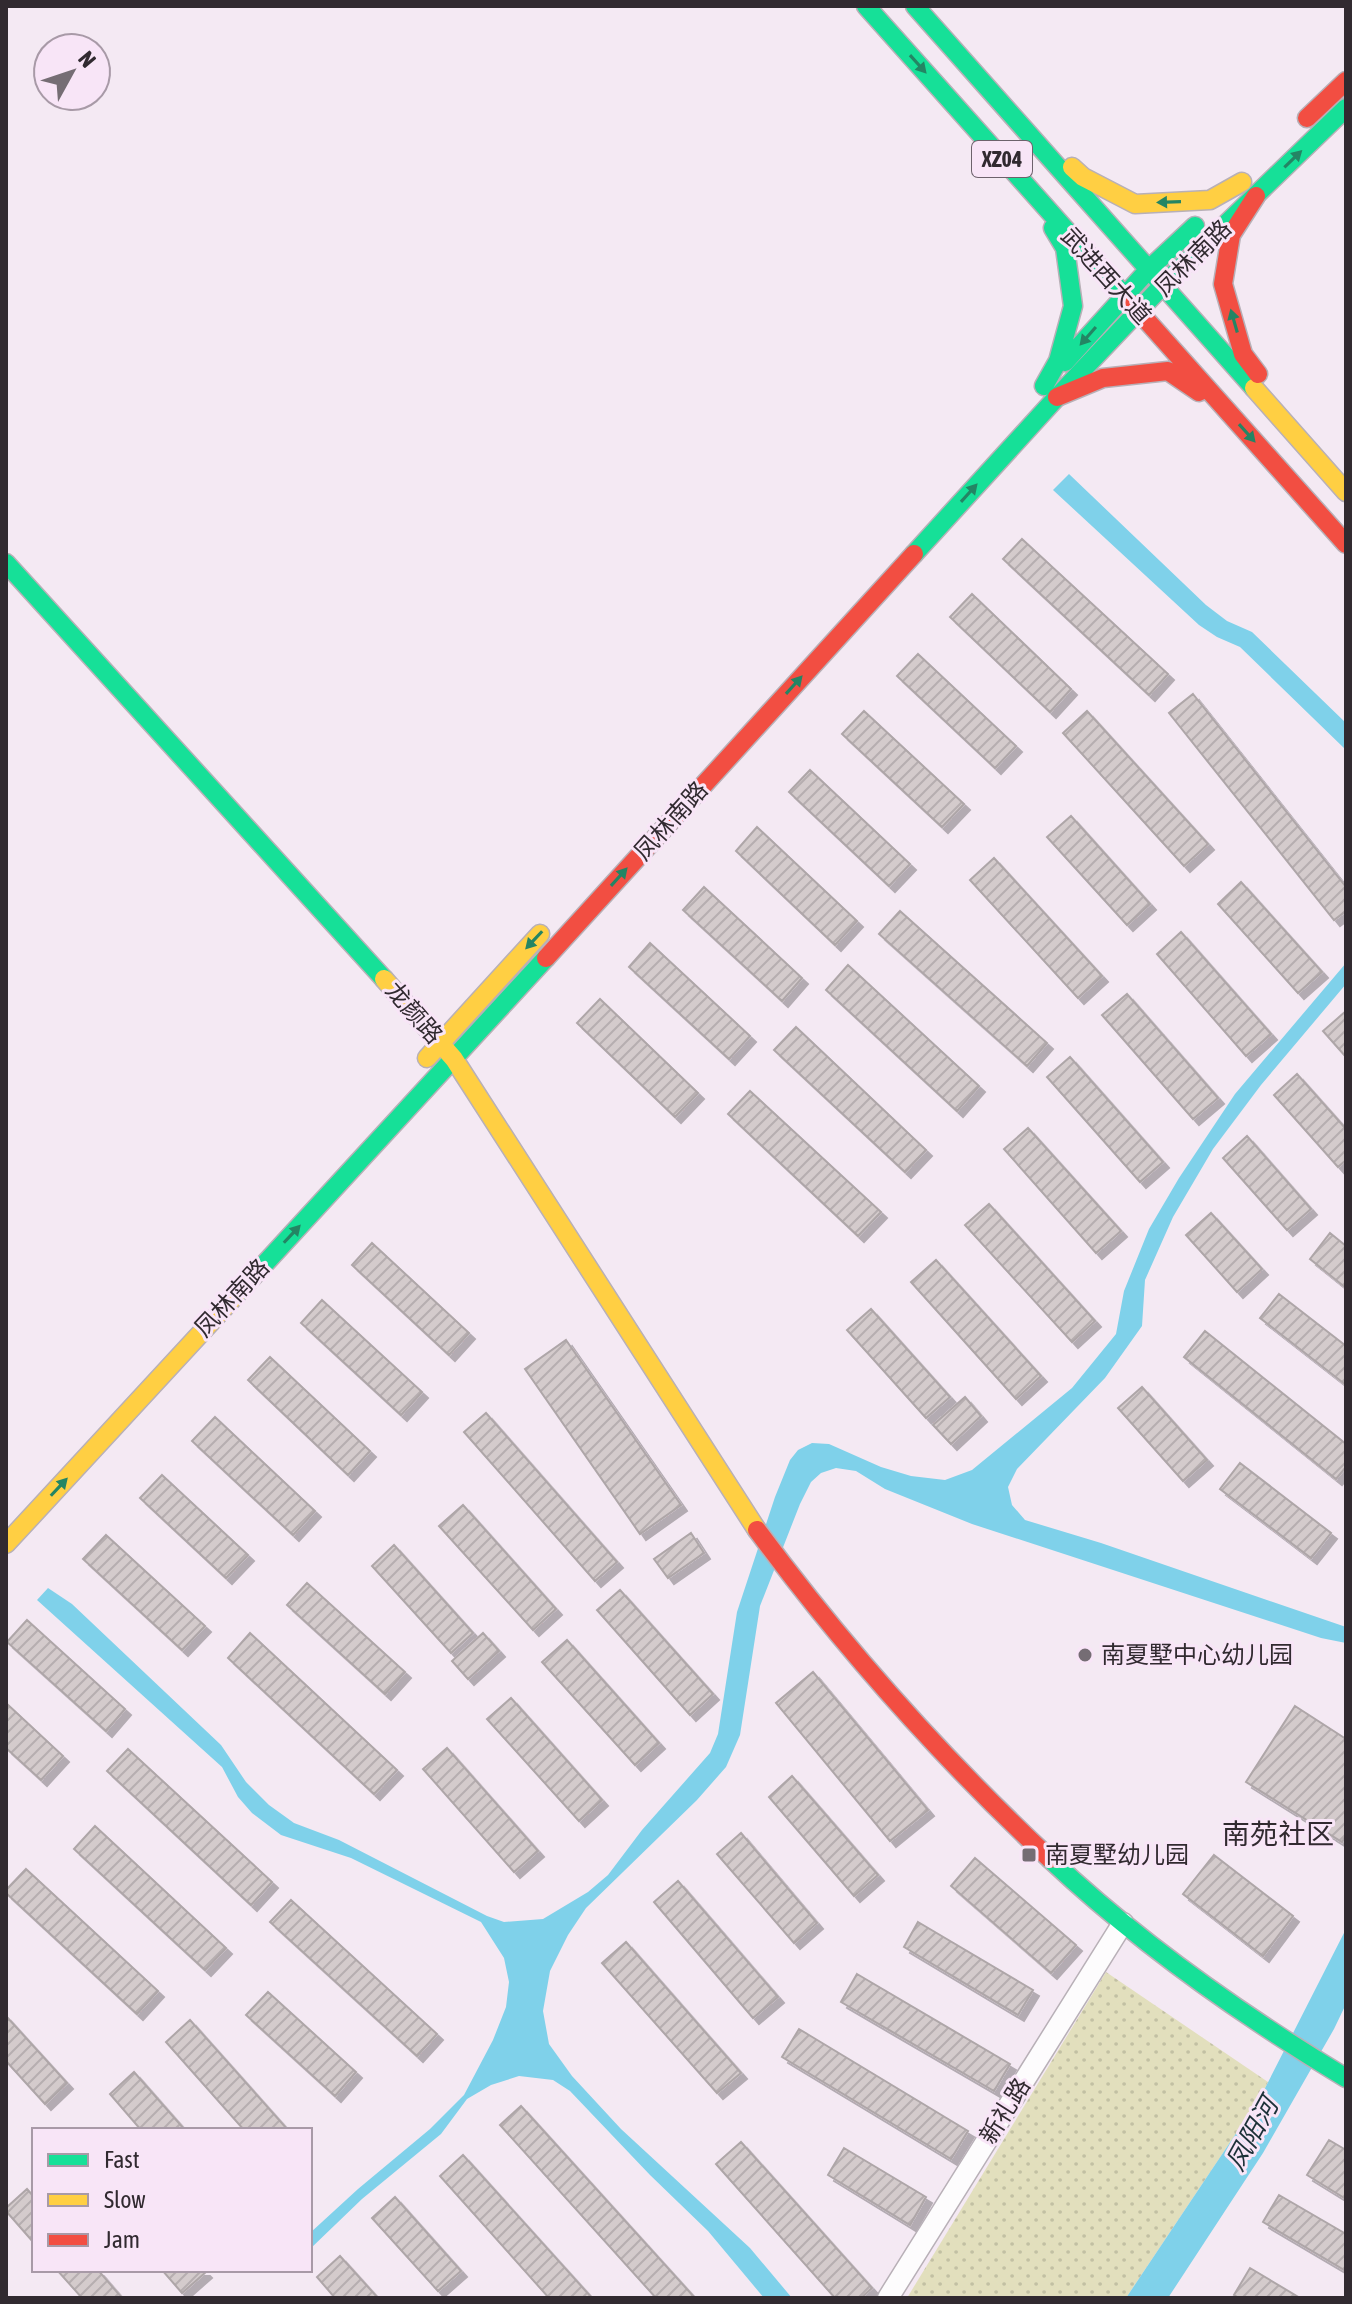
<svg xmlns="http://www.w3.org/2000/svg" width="1352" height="2304" font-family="'Asap Condensed','Noto Sans SC',sans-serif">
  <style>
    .green { fill: url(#green-dots) }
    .water { fill: #7fd1ea }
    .building { fill: url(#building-hatch); stroke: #aea6a8; stroke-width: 2; filter: url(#shadow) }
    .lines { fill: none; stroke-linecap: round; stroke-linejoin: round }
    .street-casing { stroke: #b8b0b7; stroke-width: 23 }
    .fast-casing { stroke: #b8b0b7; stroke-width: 21 }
    .slow-casing { stroke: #b8b0b7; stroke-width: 21 }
    .jam-casing { stroke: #b8b0b7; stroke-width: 21 }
    .street { stroke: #fdfcfd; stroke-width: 20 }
    .fast { stroke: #16e098; stroke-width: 18 }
    .slow { stroke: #ffcf43; stroke-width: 18 }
    .jam { stroke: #f24e42; stroke-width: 18 }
    .oneway { fill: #248564 }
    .poi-dot { fill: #756d74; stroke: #f8e5f7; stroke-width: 3 }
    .labels { text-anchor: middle; stroke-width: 6; stroke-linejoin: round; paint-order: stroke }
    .shield { fill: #f8e5f7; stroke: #6d626c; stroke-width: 2 }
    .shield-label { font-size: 22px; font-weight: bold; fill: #312a30 }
    .street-label { font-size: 24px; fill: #312a30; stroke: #f8e5f7 }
    .poi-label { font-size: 24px; fill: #312a30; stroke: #f8e5f7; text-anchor: start }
    .water-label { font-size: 26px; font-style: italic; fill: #1c3138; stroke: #f8e5f7 }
    .quarter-label { font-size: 28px; fill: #312a30; stroke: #f8e5f7 }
  </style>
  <defs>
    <pattern id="green-dots" width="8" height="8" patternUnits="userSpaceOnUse" patternTransform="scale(2)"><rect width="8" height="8" fill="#e2dfbd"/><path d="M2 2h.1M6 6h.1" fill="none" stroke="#c2c0a3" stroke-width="1.8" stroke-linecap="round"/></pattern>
    <pattern id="building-hatch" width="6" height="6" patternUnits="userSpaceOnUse" patternTransform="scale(2)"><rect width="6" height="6" fill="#d4cbcc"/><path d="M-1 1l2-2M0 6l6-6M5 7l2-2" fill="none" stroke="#b6aeb0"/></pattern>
    <filter id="shadow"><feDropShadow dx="6" dy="6" stdDeviation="0" flood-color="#0004"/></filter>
  </defs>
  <rect width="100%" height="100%" fill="#f4e9f3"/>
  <!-- green -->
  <path class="green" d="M1106 1972 1268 2082 1261 2096 1126 2298H907Z"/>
  <!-- water -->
  <path class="water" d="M1069 474 1206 605 1227 621 1252 632 1346 723V750L1240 647 1217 637 1199 625 1053 490Z
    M1346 963V984L1261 1085 1213 1149 1173 1217 1145 1280 1142 1326 1105 1378 1017 1469 1008 1487 1012 1505 1025 1520 1101 1543 1346 1627V1643L1321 1638 972 1524 885 1489 856 1471 836 1468 821 1473 811 1482 800 1504 760 1606 740 1735 726 1767 697 1800 586 1908 568 1935 550 1971 543 2011 549 2044 572 2076 621 2129 750 2248 792 2298H764L708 2231 650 2175 570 2091 553 2080 519 2076 491 2085 467 2099 441 2134 362 2199 310 2249V2233L358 2189 430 2129 464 2095 493 2040 506 2007 509 1982 504 1958 481 1922 351 1858 281 1835 252 1813 238 1797 222 1767 37 1600 48 1588 72 1604 221 1745 246 1782 269 1805 294 1823 339 1840 487 1916 504 1922 543 1919 588 1892 608 1875 642 1830 710 1753 718 1734 737 1612 775 1497 790 1460 798 1450 812 1443 829 1444 881 1467 911 1476 945 1480 972 1470 1072 1388 1116 1334 1124 1291 1149 1229 1179 1178 1235 1094Z
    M1346 1929V2004L1334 2029 1263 2153 1168 2298H1126L1261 2096Z"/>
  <!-- building -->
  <path class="building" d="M1022 539 1168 674 1149 695 1003 559Z
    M972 594 1071 689 1050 712 950 617Z
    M918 654 1016 746 995 768 897 676Z
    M1193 694 1346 887V911L1334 920 1169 713Z
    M864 711 964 804 942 827 842 734Z
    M1087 711 1208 844 1184 866 1063 733Z
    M810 770 910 864 889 886 789 792Z
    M1071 816 1150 904 1127 925 1047 837Z
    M757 827 857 921 835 945 736 851Z
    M994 858 1102 976 1078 998 970 880Z
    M1241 882 1322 972 1298 993 1218 904Z
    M704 887 802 978 782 1001 683 910Z
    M900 911 1047 1043 1027 1066 879 934Z
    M1181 932 1271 1034 1246 1056 1157 954Z
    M650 943 750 1036 729 1059 629 967Z
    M848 965 979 1086 957 1111 826 990Z
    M1127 994 1218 1098 1193 1119 1102 1015Z
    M600 999 698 1093 675 1117 577 1023Z
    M1346 1011V1057L1323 1031Z
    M796 1027 926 1150 905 1172 774 1050Z
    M1070 1057 1163 1162 1140 1182 1047 1077Z
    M1297 1074 1346 1129V1160L1338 1167 1274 1095Z
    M750 1091 881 1212 858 1236 728 1114Z
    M1028 1128 1121 1231 1096 1253 1004 1149Z
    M1247 1136 1311 1209 1287 1230 1223 1158Z
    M989 1204 1095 1321 1072 1342 965 1225Z
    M1211 1213 1262 1269 1237 1292 1186 1235Z
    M1330 1233 1346 1246V1288L1310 1259Z
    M372 1243 469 1333 449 1355 352 1265Z
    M936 1260 1041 1376 1016 1399 911 1282Z
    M1279 1294 1346 1346V1385L1260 1318Z
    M322 1300 422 1392 401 1415 301 1323Z
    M871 1309 950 1397 926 1418 847 1330Z
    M1205 1331 1346 1444V1467L1336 1479 1184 1357Z
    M566 1340 681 1505 640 1534 525 1369Z
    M270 1357 370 1451 348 1475 248 1380Z
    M1142 1387 1207 1460 1183 1481 1118 1408Z
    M965 1397 981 1416 951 1444 933 1425Z
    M486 1413 617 1562 595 1581 464 1432Z
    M215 1417 315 1511 293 1535 192 1441Z
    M1240 1463 1331 1533 1311 1558 1220 1489Z
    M162 1475 248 1555 226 1578 140 1498Z
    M463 1505 556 1609 533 1630 439 1526Z
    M691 1533 704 1553 668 1578 654 1559Z
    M106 1535 205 1626 182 1650 83 1559Z
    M394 1545 473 1633 451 1653 372 1566Z
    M307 1583 405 1672 385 1694 287 1605Z
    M620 1590 713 1694 690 1715 597 1610Z
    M27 1620 125 1709 106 1731 7 1642Z
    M250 1633 397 1770 374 1794 228 1658Z
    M483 1633 499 1651 468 1679 452 1661Z
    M567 1640 659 1743 635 1765 542 1662Z
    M813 1672 928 1810 890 1841 776 1703Z
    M511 1698 602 1800 579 1821 487 1719Z
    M6 1703 63 1756 41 1780 6 1748Z
    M1295 1706 1346 1739V1835L1342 1842 1246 1782Z
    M447 1748 538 1851 514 1872 423 1769Z
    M128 1749 272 1882 251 1905 107 1771Z
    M792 1776 878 1875 854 1896 769 1797Z
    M95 1826 226 1948 205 1970 74 1849Z
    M741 1833 817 1923 794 1943 717 1854Z
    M1214 1855 1293 1916 1263 1956 1183 1894Z
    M975 1858 1076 1945 1051 1973 951 1886Z
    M26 1869 158 1991 137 2014 6 1893V1890Z
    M678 1881 778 1997 753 2018 654 1902Z
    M291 1900 437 2034 417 2056 270 1922Z
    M918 1922 1033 1990 1018 2015 904 1947Z
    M626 1942 741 2073 717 2093 602 1963Z
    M857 1974 1010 2064 994 2091 841 2002Z
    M268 1992 356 2072 335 2096 246 2015Z
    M6 2016 67 2083 45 2104 6 2061Z
    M190 2020 288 2130H244L166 2042Z
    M799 2029 968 2131 951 2159 782 2057Z
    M134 2072 185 2130H141L110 2094Z
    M521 2106 695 2298H656L500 2125Z
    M1329 2140 1346 2150V2199L1307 2175Z
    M741 2142 872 2288 861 2298H835L716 2164Z
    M844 2148 926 2197 910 2225 828 2175Z
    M463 2155 592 2298H549L440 2176Z
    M27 2189 34 2197V2243L6 2211V2208Z
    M1279 2195 1346 2234V2271L1263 2222Z
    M395 2197 461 2271 438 2291 372 2218Z
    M340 2256 378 2298H335L317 2277Z
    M1250 2268 1300 2298H1239L1234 2295Z
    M57 2270H98L122 2298H82Z
    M162 2270H204L206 2272 182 2293Z"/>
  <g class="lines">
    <!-- street casing -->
    <g class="street-casing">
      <path id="street" d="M888 2298 1123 1923"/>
    </g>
    <!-- fast casing -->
    <g class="fast-casing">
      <path id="fast" d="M866 6 1132 304
        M915 6 1254 388
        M1065 362 1149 269 1195 226
        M1044 386 1058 361 1073 306 1065 248 1053 228
        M914 554 1057 397 1163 285 1346 108
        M6 563 384 979
        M236 1295 546 958
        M1050 1859C1140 1944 1240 2014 1346 2078"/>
    </g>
    <!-- slow casing -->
    <g class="slow-casing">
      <path id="slow" d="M1072 167 1083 177 1135 204 1210 200 1242 182
        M1254 388 1346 492
        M384 979 454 1059 757 1530
        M427 1058 540 934
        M6 1544 236 1295"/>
    </g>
    <!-- jam casing -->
    <g class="jam-casing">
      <path id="jam" d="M1307 118 1346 81
        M1256 196 1231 235 1223 284 1243 354 1258 374
        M1132 304 1346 544
        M1057 397 1103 378 1168 371 1199 392
        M546 958 914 554
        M757 1530C845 1649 942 1758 1050 1859"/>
    </g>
    <!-- street -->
    <use href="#street" class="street"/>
    <!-- fast -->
    <use href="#fast" class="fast"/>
    <!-- slow -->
    <use href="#slow" class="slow"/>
    <!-- jam -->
    <use href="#jam" class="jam"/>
  </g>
  <!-- one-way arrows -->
  <defs><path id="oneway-solid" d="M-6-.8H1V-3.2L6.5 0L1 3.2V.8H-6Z" transform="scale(2)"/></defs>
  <g class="oneway">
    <use href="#oneway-solid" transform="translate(918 64) rotate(48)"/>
    <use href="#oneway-solid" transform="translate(1293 159) rotate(-44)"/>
    <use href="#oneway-solid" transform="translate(1169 202) rotate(178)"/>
    <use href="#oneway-solid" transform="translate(1234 321) rotate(-106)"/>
    <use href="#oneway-solid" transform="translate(1088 336) rotate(131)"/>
    <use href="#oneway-solid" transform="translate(1247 433) rotate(48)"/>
    <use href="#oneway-solid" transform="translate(969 493) rotate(-48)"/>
    <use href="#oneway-solid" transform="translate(794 685) rotate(-48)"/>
    <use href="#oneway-solid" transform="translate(619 877) rotate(-48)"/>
    <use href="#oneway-solid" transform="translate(534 940) rotate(133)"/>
    <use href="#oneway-solid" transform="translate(292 1234) rotate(-47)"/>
    <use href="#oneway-solid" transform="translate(59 1487) rotate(-47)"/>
  </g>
  <!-- markers -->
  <g class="poi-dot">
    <circle cx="1085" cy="1655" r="8"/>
    <rect x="1021" y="1847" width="16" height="16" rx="4"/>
  </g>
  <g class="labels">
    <!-- shield labels -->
    <rect class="shield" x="972" y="141" width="60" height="36" rx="6"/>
    <g class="shield-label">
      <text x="1002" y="167">XZ04</text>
    </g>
    <!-- street labels -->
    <g class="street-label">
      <text transform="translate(1193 258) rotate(-45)" y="8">凤林南路</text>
      <text transform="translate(1106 276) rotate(48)" y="8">武进西大道</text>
      <text transform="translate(671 821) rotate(-48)" y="8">凤林南路</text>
      <text transform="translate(414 1013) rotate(49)" y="8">龙颜路</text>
      <text transform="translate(232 1298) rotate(-47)" y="8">凤林南路</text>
      <text transform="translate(1005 2111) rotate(-58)" y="8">新礼路</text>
    </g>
    <!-- poi labels -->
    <g class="poi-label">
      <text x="1101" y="1663">南夏墅中心幼儿园</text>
      <text x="1045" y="1863">南夏墅幼儿园</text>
    </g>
    <!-- water labels -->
    <g class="water-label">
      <text transform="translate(1252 2134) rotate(-61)" y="9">凤阳河</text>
    </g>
    <!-- quarter labels -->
    <g class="quarter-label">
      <text x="1278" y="1844">南苑社区</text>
    </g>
  </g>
  <!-- border -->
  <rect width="1352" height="2304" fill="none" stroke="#312a30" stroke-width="16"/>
  <!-- legend -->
  <rect x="32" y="2128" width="280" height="144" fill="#f8e5f7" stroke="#a89aa7" stroke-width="2"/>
  <rect x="48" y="2154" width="40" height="12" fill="#16e098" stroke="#a89aa7" stroke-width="2"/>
  <text x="104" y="2168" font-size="24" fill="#312a30">Fast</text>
  <rect x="48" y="2194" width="40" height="12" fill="#ffcf43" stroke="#a89aa7" stroke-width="2"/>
  <text x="104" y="2208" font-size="24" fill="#312a30">Slow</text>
  <rect x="48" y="2234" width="40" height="12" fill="#f24e42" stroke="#a89aa7" stroke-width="2"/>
  <text x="104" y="2248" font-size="24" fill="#312a30">Jam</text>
  <!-- north arrow -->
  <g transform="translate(72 72) rotate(50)"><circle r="38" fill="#f8e5f7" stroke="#a89aa7" stroke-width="2"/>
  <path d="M0-6L14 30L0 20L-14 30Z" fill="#756d74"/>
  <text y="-12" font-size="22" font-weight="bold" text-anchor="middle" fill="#312a30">N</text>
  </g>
</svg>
